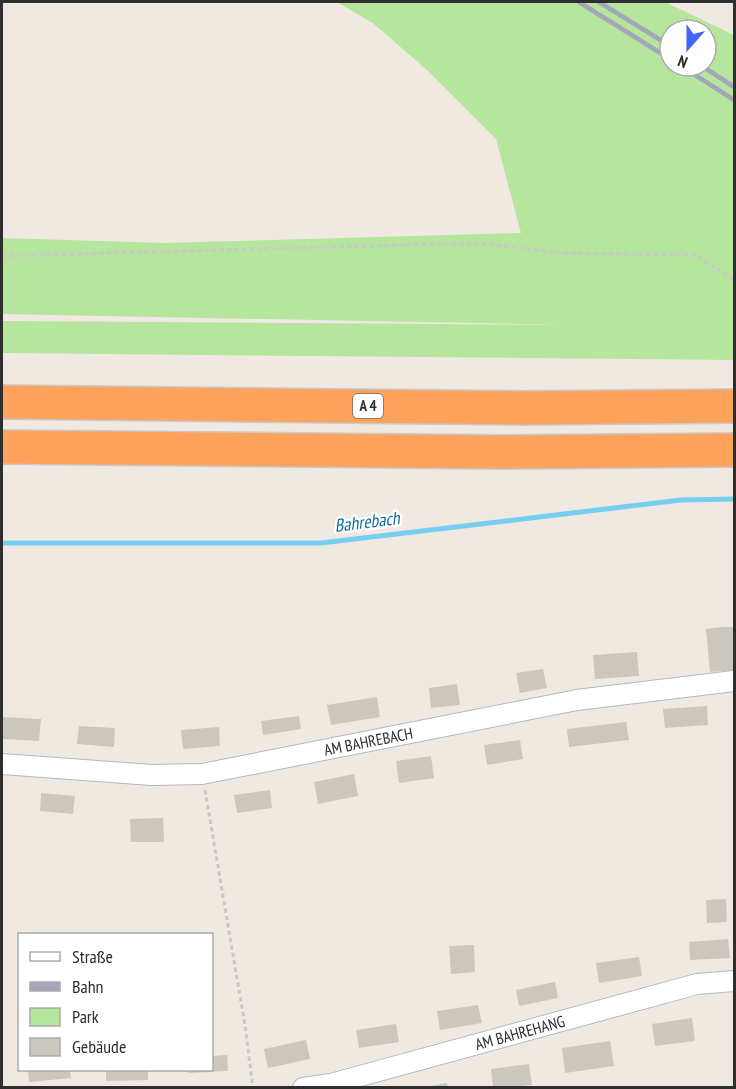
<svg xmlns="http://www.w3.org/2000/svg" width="736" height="1089" font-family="'PT Sans Narrow',sans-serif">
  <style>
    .green { fill: #b6e59e; fill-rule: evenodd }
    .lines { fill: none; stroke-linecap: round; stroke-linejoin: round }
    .stream { stroke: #75cff0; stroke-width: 5 }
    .building { fill: #cbc7bf }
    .minor-casing { stroke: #b4b7c1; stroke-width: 22 }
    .motorway-casing { stroke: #c9c9c9; stroke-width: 36 }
    .path { stroke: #c9c9c9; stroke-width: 3; stroke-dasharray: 4.5 3; stroke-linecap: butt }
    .minor { stroke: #fff; stroke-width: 20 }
    .motorway { stroke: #ffa35c; stroke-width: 33 }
    .rail { stroke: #a3a6b8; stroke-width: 4.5 }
    .labels { text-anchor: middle; stroke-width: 5; stroke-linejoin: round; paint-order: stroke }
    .shield { fill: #fff; stroke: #6d6d6d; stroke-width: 1.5 }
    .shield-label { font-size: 15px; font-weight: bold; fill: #2e2e2e }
    .street-label { font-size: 16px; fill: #2e2e2e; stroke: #fff }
    .water-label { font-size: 18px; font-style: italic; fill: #0d6fa3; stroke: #fff }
  </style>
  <rect width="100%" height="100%" fill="#efe9e1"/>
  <!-- green -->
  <path class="green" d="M337 2H665L734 35V360L2 353V321L572 325 2 314V238L164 243 521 233 496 139 427 70 374 24ZM670 30H706V66H670Z"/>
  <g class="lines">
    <!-- stream -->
    <path class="stream" d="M2 543H321L681 500 734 499"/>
  </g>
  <!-- building -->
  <path class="building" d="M722 627H734V670L710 672 706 629Z
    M637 652 639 676 595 679 593 655Z
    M543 669 547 688 520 693 516 673Z
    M457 684 460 705 431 708 429 688Z
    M377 697 380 717 331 725 327 705Z
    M707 706 708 725 665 728 663 709Z
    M299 716 301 729 263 735 261 721Z
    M2 717 41 719 39 741 2 739Z
    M626 722 629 740 569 747 567 729Z
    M79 726 115 728 114 747 77 744Z
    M219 727 220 746 183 749 181 730Z
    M520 740 523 759 487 765 484 745Z
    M431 756 434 778 399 783 396 761Z
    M354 774 358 796 318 804 314 782Z
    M270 790 272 808 237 813 234 795Z
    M41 793 75 796 73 814 40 811Z
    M163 818 164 842H131L130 819Z
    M726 899 727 922 707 923 706 900Z
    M728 939 730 958 690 960 689 942Z
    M474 945 475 972 451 974 449 946Z
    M639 957 642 976 599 983 596 963Z
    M555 982 558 998 519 1006 516 990Z
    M478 1005 482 1023 440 1030 437 1011Z
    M692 1018 695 1041 655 1046 652 1024Z
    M396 1024 399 1042 359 1048 356 1030Z
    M306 1040 310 1059 268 1068 264 1049Z
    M610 1041 614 1066 565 1073 562 1048Z
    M227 1055 228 1071 189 1073 188 1070H212V1056Z
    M529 1064 532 1085 493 1088 491 1069Z
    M28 1070H70L71 1078 29 1082Z
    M106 1070H148V1080L106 1081Z
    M447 1083 448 1088H430V1086Z"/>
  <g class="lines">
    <!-- minor casing -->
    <g class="minor-casing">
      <g id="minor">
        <path id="s1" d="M2 764 152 775 202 774 577 700 734 681"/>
        <path id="s2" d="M303 1088 331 1084 697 984 734 981"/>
      </g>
    </g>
    <!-- motorway casing -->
    <g class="motorway-casing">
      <path id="motorway" d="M2 402 521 408 734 406
        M2 447 501 452 734 450"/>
    </g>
    <!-- path -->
    <path class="path" d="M2 256 476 243 563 253 695 255 734 280
      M205 790 245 1025 253 1088"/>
    <!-- minor -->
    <use href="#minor" class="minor"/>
    <!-- motorway -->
    <use href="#motorway" class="motorway"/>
    <!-- rail -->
    <path class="rail" d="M579 2 670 59
      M599 2 670 46
      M681 66 734 100
      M702 66 734 87"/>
  </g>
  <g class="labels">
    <!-- shield labels -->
    <rect class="shield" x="353" y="394" width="30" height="24" rx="4.5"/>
    <g class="shield-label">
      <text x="368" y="411">A 4</text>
    </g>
    <!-- street labels -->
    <g class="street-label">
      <text dy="6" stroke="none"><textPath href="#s1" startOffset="370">AM BAHREBACH</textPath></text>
      <text dy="6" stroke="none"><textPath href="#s2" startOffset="224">AM BAHREHANG</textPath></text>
    </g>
    <!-- water labels -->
    <g class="water-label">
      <text transform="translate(367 522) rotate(-7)" y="6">Bahrebach</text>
    </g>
  </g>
  <!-- border -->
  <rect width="736" height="1089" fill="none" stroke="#2e2e2e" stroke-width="6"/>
  <!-- legend -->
  <rect x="18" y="933" width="195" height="138" fill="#ffffff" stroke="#ababab" stroke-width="1.5"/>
  <rect x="30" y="952" width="30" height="9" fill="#ffffff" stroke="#ababab" stroke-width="1.5"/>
  <text x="72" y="963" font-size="18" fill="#2e2e2e">Straße</text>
  <rect x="30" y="982" width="30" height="9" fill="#a3a6b8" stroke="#ababab" stroke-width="1.5"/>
  <text x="72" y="993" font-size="18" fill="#2e2e2e">Bahn</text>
  <rect x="30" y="1008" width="30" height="18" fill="#b6e59e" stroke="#ababab" stroke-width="1.5"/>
  <text x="72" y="1023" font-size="18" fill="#2e2e2e">Park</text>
  <rect x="30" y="1038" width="30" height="18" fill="#cbc7bf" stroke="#ababab" stroke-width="1.5"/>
  <text x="72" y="1053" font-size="18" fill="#2e2e2e">Gebäude</text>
  <!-- north arrow -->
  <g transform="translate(688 48) rotate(201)"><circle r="28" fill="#ffffff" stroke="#ababab" stroke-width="1.5"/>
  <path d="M0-4.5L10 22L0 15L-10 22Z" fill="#4264fb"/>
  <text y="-9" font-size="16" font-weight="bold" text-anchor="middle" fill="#2e2e2e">N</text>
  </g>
</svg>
